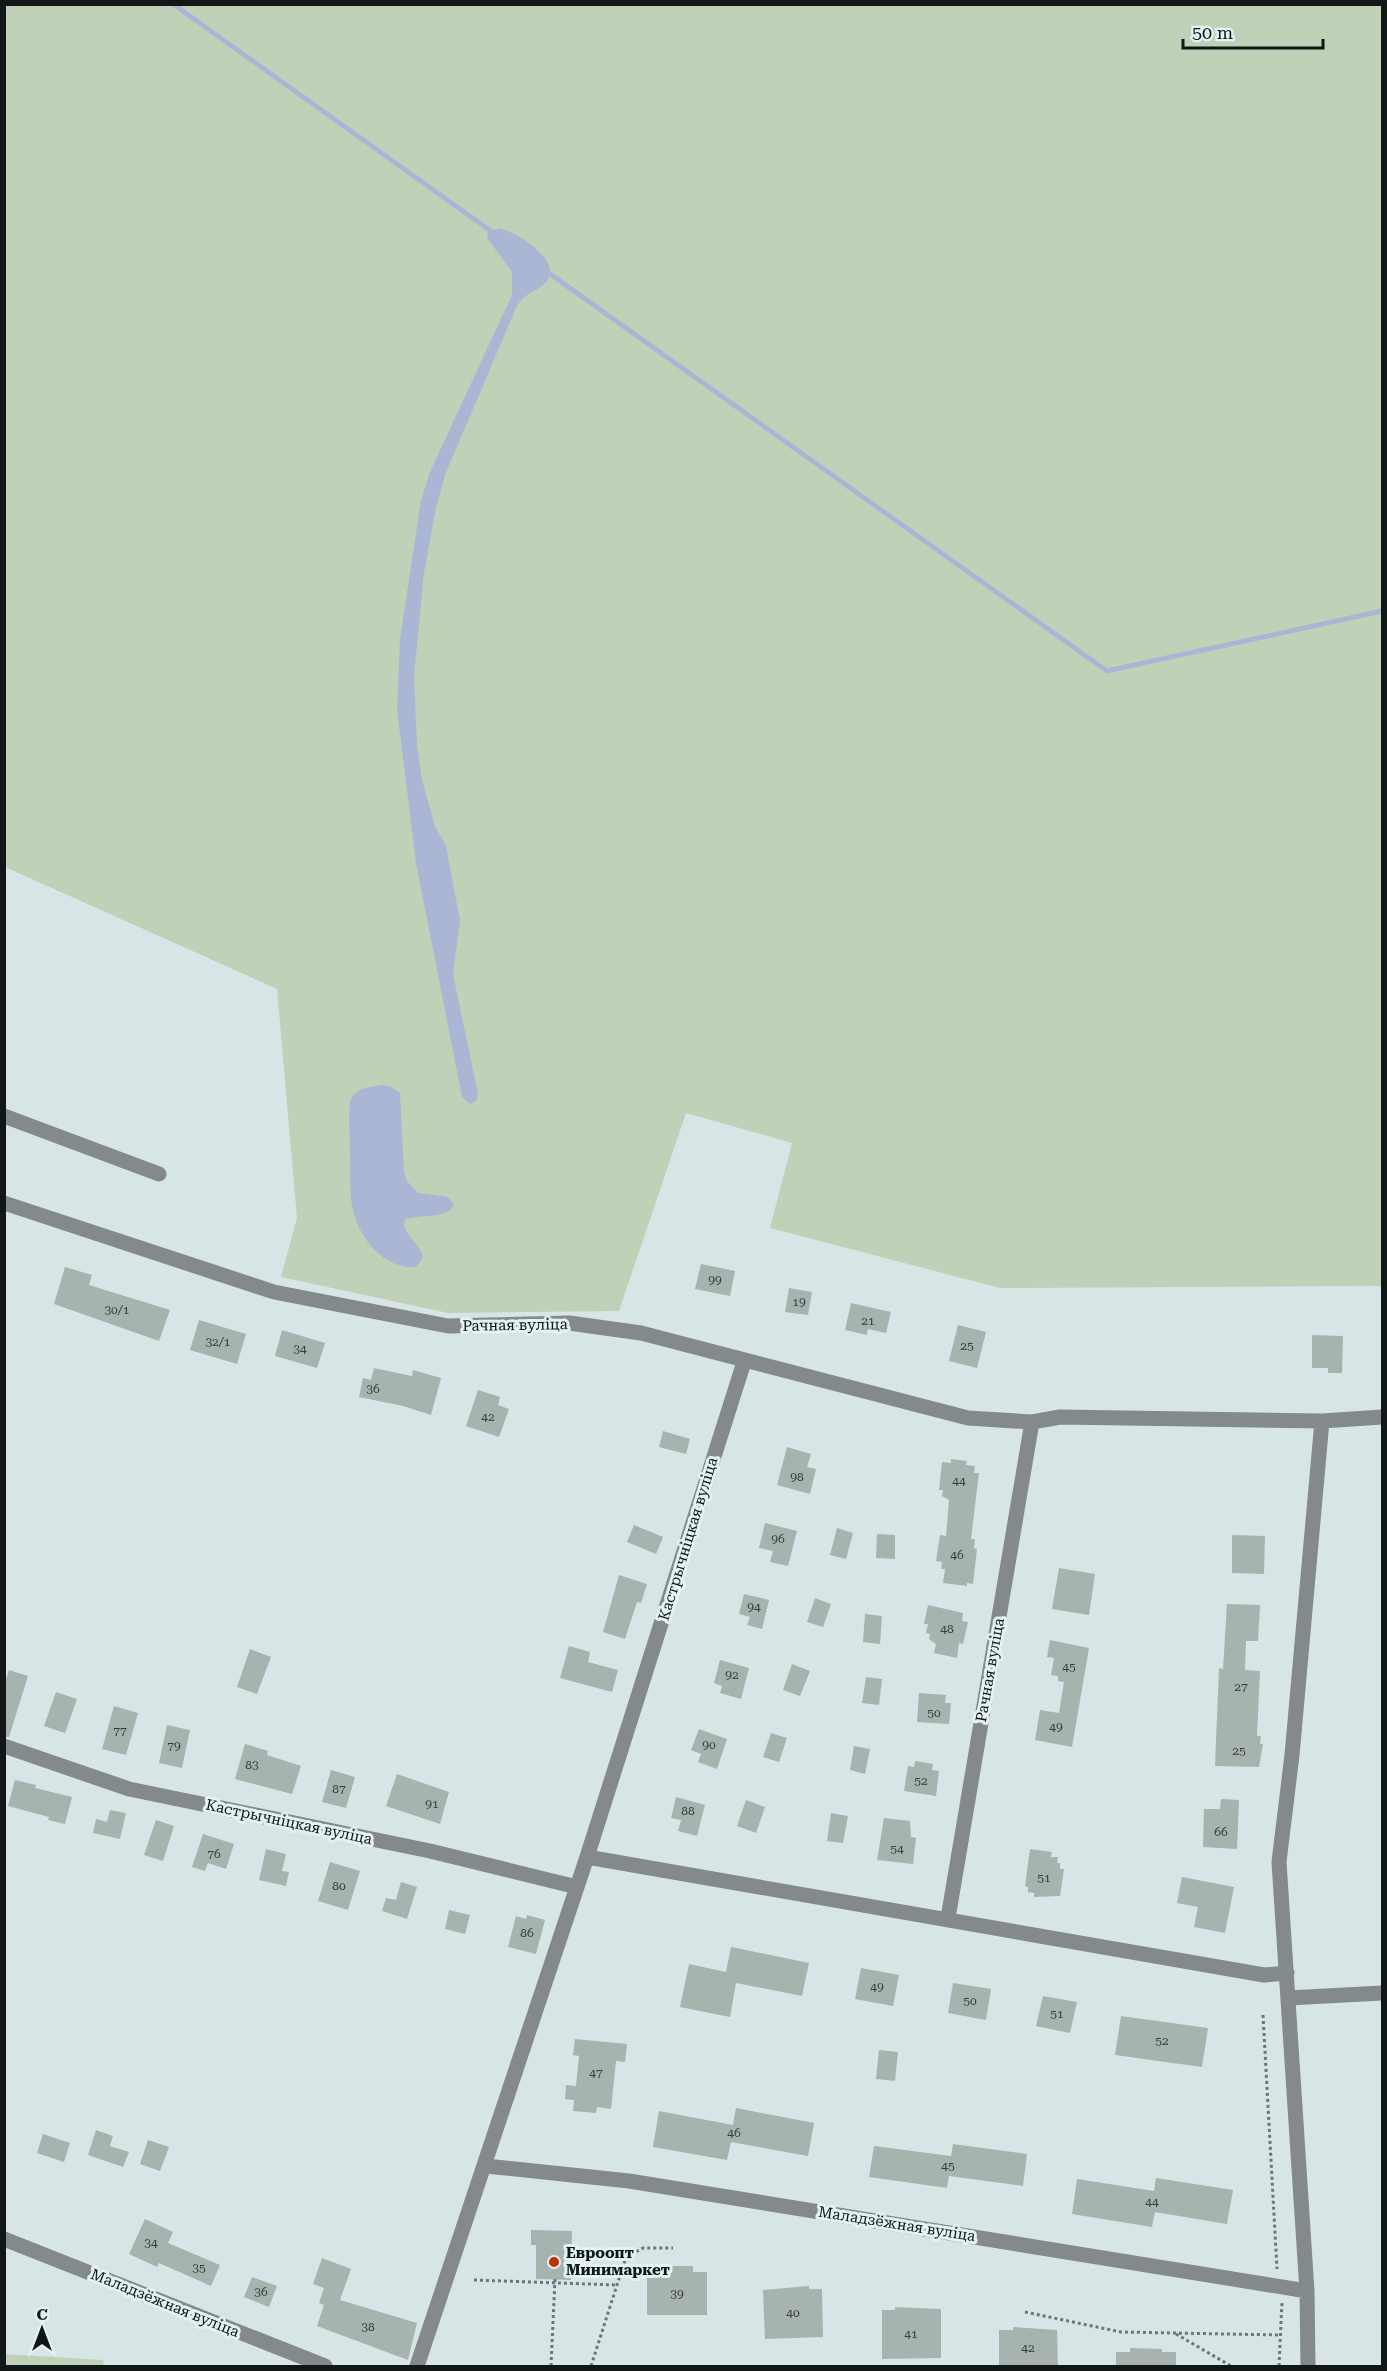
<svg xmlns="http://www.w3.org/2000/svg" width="1387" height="2371" font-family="'Roboto Serif',serif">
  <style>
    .green { fill: #c0d1b8 }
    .water { fill: #abb6d4 }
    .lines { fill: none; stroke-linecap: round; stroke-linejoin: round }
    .stream { stroke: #abb6d4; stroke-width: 5 }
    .building { fill: #a7b3ae }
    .path { stroke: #6d7676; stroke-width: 3; stroke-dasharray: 3 3; stroke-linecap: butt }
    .minor { stroke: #84898c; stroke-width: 15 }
    .poi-dot { fill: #bc3300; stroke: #e4f2f4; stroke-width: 2 }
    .labels { text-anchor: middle; stroke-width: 6; stroke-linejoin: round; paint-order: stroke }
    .number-label { font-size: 12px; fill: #363d3c }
    .street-label { font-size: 15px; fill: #111616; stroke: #e4f2f4 }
    .poi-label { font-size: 15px; font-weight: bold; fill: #111616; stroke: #e4f2f4; text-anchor: start }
  </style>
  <rect width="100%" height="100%" fill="#d7e5e6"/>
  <!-- green -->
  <path class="green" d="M5 5H1382V1286L1000 1288 770 1228 792 1143 686 1113 619 1311 448 1313 281 1277 297 1218 277 989 5 867Z
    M5 2354 103 2360 104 2366H5Z"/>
  <!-- water -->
  <path class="water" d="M499 228C515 231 563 260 547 281 539 292 526 290 516 308L445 475 436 508 424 573 414 676 417 745 422 780 435 826 446 846 460 921 453 974 478 1094 476 1101 470 1104 462 1097 416 863 397 710 400 639 421 500 430 472 512 295V272L487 238 488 233Z
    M383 1085 390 1086 400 1093 404 1172 407 1181 418 1193 448 1197 454 1204C447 1221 419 1213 405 1220 400 1234 422 1243 423 1258L416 1267C380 1270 354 1231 351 1199 350 1184 350 1168 350 1152 350 1136 348 1118 350 1101 356 1087 370 1087 383 1085Z"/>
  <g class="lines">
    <!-- stream -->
    <path class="stream" d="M173 4 495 234
      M546 271 1107 671 1382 611"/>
  </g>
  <!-- building -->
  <path class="building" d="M701 1264 735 1271 730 1296 695 1289Z
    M65 1267 92 1275 89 1285 170 1310 159 1341 54 1304Z
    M789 1288 812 1292 808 1315 785 1312Z
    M851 1303 891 1312 886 1333 868 1329 867 1335 845 1330Z
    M199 1320 246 1334 237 1364 190 1350Z
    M958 1325 986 1332 977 1368 949 1361Z
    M282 1330 325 1343 317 1368 275 1356Z
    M1312 1335 1343 1336 1342 1373H1328V1368H1312Z
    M374 1368 412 1376 413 1370 441 1378 431 1415 403 1406 359 1397 363 1378 371 1380Z
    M478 1390 500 1397 498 1405 509 1409 499 1437 466 1426Z
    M663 1431 690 1439 686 1454 659 1447Z
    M787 1447 811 1454 807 1467 816 1469 810 1494 777 1485Z
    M951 1459 967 1461 966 1465 975 1466 974 1473H979L971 1539H975L974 1548 977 1549 973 1584 967 1583V1586L943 1583 945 1569H941L942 1562 936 1561 940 1535 946 1536 949 1500 942 1496 943 1490H939L942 1462 951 1463Z
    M765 1523 797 1531 788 1566 770 1562 773 1551 759 1548Z
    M634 1525 663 1537 656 1554 627 1542Z
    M837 1528 853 1533 846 1559 830 1555Z
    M877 1534 895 1535V1559L876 1558Z
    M1232 1535 1265 1536 1264 1574 1232 1573Z
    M1059 1568 1095 1574 1089 1615 1052 1609Z
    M619 1575 647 1584 641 1603 637 1602 625 1639 603 1632Z
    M744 1594 769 1600 762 1629 747 1625 750 1617 739 1614Z
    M815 1598 831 1604 823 1627 807 1622Z
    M1227 1604 1260 1605 1258 1641H1246L1245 1670 1260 1671 1257 1736H1261L1260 1744H1263L1259 1767 1215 1766 1219 1668 1223 1669Z
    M928 1605 963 1613 962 1621 968 1622 963 1644 959 1643 957 1658 934 1653 936 1644 929 1639 930 1634 926 1633 928 1624H924Z
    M865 1614 882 1616 880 1644 863 1642Z
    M1050 1640 1089 1648 1072 1747 1035 1740 1040 1710 1059 1713 1064 1682 1058 1681V1676L1051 1675 1054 1658 1047 1657Z
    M569 1646 590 1652 588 1662 618 1670 612 1692 560 1678Z
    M250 1649 271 1657 257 1694 237 1687Z
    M720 1660 749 1668 741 1699 720 1693 722 1686 714 1683Z
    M792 1664 810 1671 800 1696 783 1690Z
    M9 1670 28 1676 9 1737H4V1685Z
    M866 1677 882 1679 879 1705 862 1703Z
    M56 1692 77 1699 65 1733 44 1726Z
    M919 1693 946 1695 945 1703H951L949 1724 917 1722Z
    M114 1706 138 1713 126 1755 102 1749Z
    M167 1725 190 1730 182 1768 159 1763Z
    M699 1729 727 1739 717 1769 698 1762 701 1754 691 1750Z
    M771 1733 787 1738 779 1762 763 1757Z
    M245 1744 268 1751 267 1755 301 1766 292 1794 235 1779Z
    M854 1746 870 1749 865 1774 850 1770Z
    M915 1761 933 1764 932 1770 939 1771 936 1796 904 1791 908 1766 914 1767Z
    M331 1770 355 1777 346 1808 322 1802Z
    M397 1774 449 1792 440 1824 386 1806Z
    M15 1780 36 1785 35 1788 72 1797 65 1824 48 1820 49 1817 8 1806Z
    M676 1797 705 1805 697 1836 678 1831 681 1820 671 1818Z
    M1221 1799 1239 1800 1237 1849 1203 1847 1204 1809H1220Z
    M746 1800 765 1807 756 1833 737 1826Z
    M110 1810 126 1813 120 1839 93 1833 96 1819 107 1822Z
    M831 1813 848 1816 843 1843 827 1841Z
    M884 1818 910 1821 911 1837 916 1838 913 1864 877 1860Z
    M156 1820 174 1826 163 1861 144 1855Z
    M203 1834 234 1844 226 1869 208 1863 205 1871 192 1867Z
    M266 1849 286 1854 282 1871 289 1872 286 1886 259 1880Z
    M1030 1849 1052 1852 1051 1857H1058L1057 1863H1060V1869H1064L1060 1896 1034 1897V1893L1028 1892V1887L1025 1886Z
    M330 1862 360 1871 348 1910 318 1901Z
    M1182 1877 1234 1887 1225 1933 1194 1927 1198 1907 1177 1903Z
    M401 1882 417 1887 407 1919 382 1911 386 1898 396 1900Z
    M449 1910 470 1915 465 1934 445 1929Z
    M527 1915 545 1920 536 1954 508 1947 516 1916 526 1919Z
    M731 1947 809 1963 802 1996 736 1983 730 2017 680 2007 689 1964 726 1972Z
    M861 1968 899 1975 893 2006 855 1999Z
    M953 1983 991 1989 986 2020 948 2013Z
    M1043 1996 1077 2002 1070 2033 1036 2026Z
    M1121 2016 1208 2028 1202 2067 1115 2055Z
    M575 2039 627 2044 625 2062 616 2061 611 2109 597 2107 596 2113 573 2111 574 2100 565 2099 566 2085 576 2086 579 2056 573 2055Z
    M879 2050 898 2052 895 2081 876 2079Z
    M736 2108 814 2123 808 2156 731 2142 727 2160 653 2147 659 2111 733 2125Z
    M96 2130 113 2136 110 2146 129 2152 123 2167 88 2155Z
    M43 2134 70 2143 64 2162 37 2153Z
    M148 2140 169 2147 160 2171 140 2164Z
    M953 2144 1027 2154 1023 2186 949 2176 947 2188 869 2177 874 2146 951 2156Z
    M1156 2178 1233 2190 1227 2224 1155 2212 1152 2227 1072 2214 1077 2179 1154 2191Z
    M145 2219 173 2232 168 2243 220 2265 211 2286 159 2263 157 2267 129 2254Z
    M531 2230 572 2231 571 2280 536 2279V2245H531Z
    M322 2258 351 2269 340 2300 417 2323 408 2360 317 2326 324 2305 319 2303 324 2288 313 2284Z
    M661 2266H693V2272H707V2315H647V2272H661Z
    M252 2277 277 2286 269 2307 244 2297Z
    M809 2286V2289H822L823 2337 765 2339 763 2290Z
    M895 2307 941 2309V2358L882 2359V2310H895Z
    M1013 2327 1057 2330 1058 2367H999V2330H1013Z
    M1130 2348 1162 2349V2352H1176V2367H1116V2352H1130Z"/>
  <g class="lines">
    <!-- path -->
    <path class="path" d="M1263 2015 1277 2269
      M474 2280 616 2285
      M1025 2312 1121 2332 1280 2335
      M1176 2334 1231 2366
      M551 2366 555 2279
      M591 2366 626 2257 643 2248H673
      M1279 2366 1282 2302"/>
    <!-- minor -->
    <path class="minor" d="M4 1116 159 1174
      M4 1203 274 1292 448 1326 569 1323 641 1333 968 1418 1032 1422 1060 1417 1322 1421 1382 1417
      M4 1746 129 1789 430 1851 577 1887
      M587 1857 1264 1975 1287 1973
      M948 1918 1032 1422
      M1288 1998 1382 1993
      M486 2166 629 2181 1307 2291
      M4 2239 325 2366
      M417 2366 587 1857 744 1362
      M1308 2366 1307 2291 1279 1862 1292 1755 1322 1421"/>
  </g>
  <!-- markers -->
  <circle class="poi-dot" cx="554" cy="2262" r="6"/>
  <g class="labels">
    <!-- number labels -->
    <g class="number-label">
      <text x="715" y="1284">99</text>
      <text x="799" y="1306">19</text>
      <text x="117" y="1314">30/1</text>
      <text x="868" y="1325">21</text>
      <text x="218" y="1346">32/1</text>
      <text x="967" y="1350">25</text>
      <text x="300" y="1353">34</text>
      <text x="373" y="1393">36</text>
      <text x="488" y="1421">42</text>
      <text x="797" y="1481">98</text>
      <text x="959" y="1485">44</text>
      <text x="778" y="1543">96</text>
      <text x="957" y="1559">46</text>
      <text x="754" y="1611">94</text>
      <text x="947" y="1633">48</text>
      <text x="1069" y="1671">45</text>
      <text x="732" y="1679">92</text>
      <text x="1241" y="1691">27</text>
      <text x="934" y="1717">50</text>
      <text x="1056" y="1731">49</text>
      <text x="120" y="1735">77</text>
      <text x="709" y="1749">90</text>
      <text x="174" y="1750">79</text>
      <text x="1239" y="1755">25</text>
      <text x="252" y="1769">83</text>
      <text x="921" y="1785">52</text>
      <text x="339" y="1793">87</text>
      <text x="432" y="1808">91</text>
      <text x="688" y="1815">88</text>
      <text x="1221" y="1836">66</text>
      <text x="897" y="1853">54</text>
      <text x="214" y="1858">76</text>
      <text x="1044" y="1882">51</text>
      <text x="339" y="1890">80</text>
      <text x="527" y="1937">86</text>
      <text x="877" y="1991">49</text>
      <text x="970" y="2005">50</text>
      <text x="1057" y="2018">51</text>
      <text x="1162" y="2045">52</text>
      <text x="596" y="2077">47</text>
      <text x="734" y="2137">46</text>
      <text x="948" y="2170">45</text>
      <text x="1152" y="2206">44</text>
      <text x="151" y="2247">34</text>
      <text x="199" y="2272">35</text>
      <text x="261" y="2296">36</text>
      <text x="677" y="2298">39</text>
      <text x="793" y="2317">40</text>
      <text x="368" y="2331">38</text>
      <text x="911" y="2338">41</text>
      <text x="1028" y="2352">42</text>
    </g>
    <!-- street labels -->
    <g class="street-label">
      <text transform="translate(515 1325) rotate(-1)" y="5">Рачная вуліца</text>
      <text transform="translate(688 1539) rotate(-73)" y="5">Кастрычніцкая вуліца</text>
      <text transform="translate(990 1670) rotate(-80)" y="5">Рачная вуліца</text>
      <text transform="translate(289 1822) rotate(12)" y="5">Кастрычніцкая вуліца</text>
      <text transform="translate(897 2224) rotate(9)" y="5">Маладзёжная вуліца</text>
      <text transform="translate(165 2303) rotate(22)" y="5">Маладзёжная вуліца</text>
    </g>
    <!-- poi labels -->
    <g class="poi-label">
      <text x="566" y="2258">Евроопт<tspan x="566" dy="17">Минимаркет</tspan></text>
    </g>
  </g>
  <!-- border -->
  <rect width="1387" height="2371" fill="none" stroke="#111616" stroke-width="12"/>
  <!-- north arrow -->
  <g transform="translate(42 2329)" stroke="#e4f2f4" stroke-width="4.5" paint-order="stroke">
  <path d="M0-4.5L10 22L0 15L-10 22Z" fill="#111616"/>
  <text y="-9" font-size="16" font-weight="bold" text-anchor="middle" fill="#111616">С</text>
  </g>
  <!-- scale -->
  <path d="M1183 39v9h140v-9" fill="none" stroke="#111616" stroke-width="3"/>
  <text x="1192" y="39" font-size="18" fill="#111616" stroke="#e4f2f4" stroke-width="4.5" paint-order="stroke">50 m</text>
</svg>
